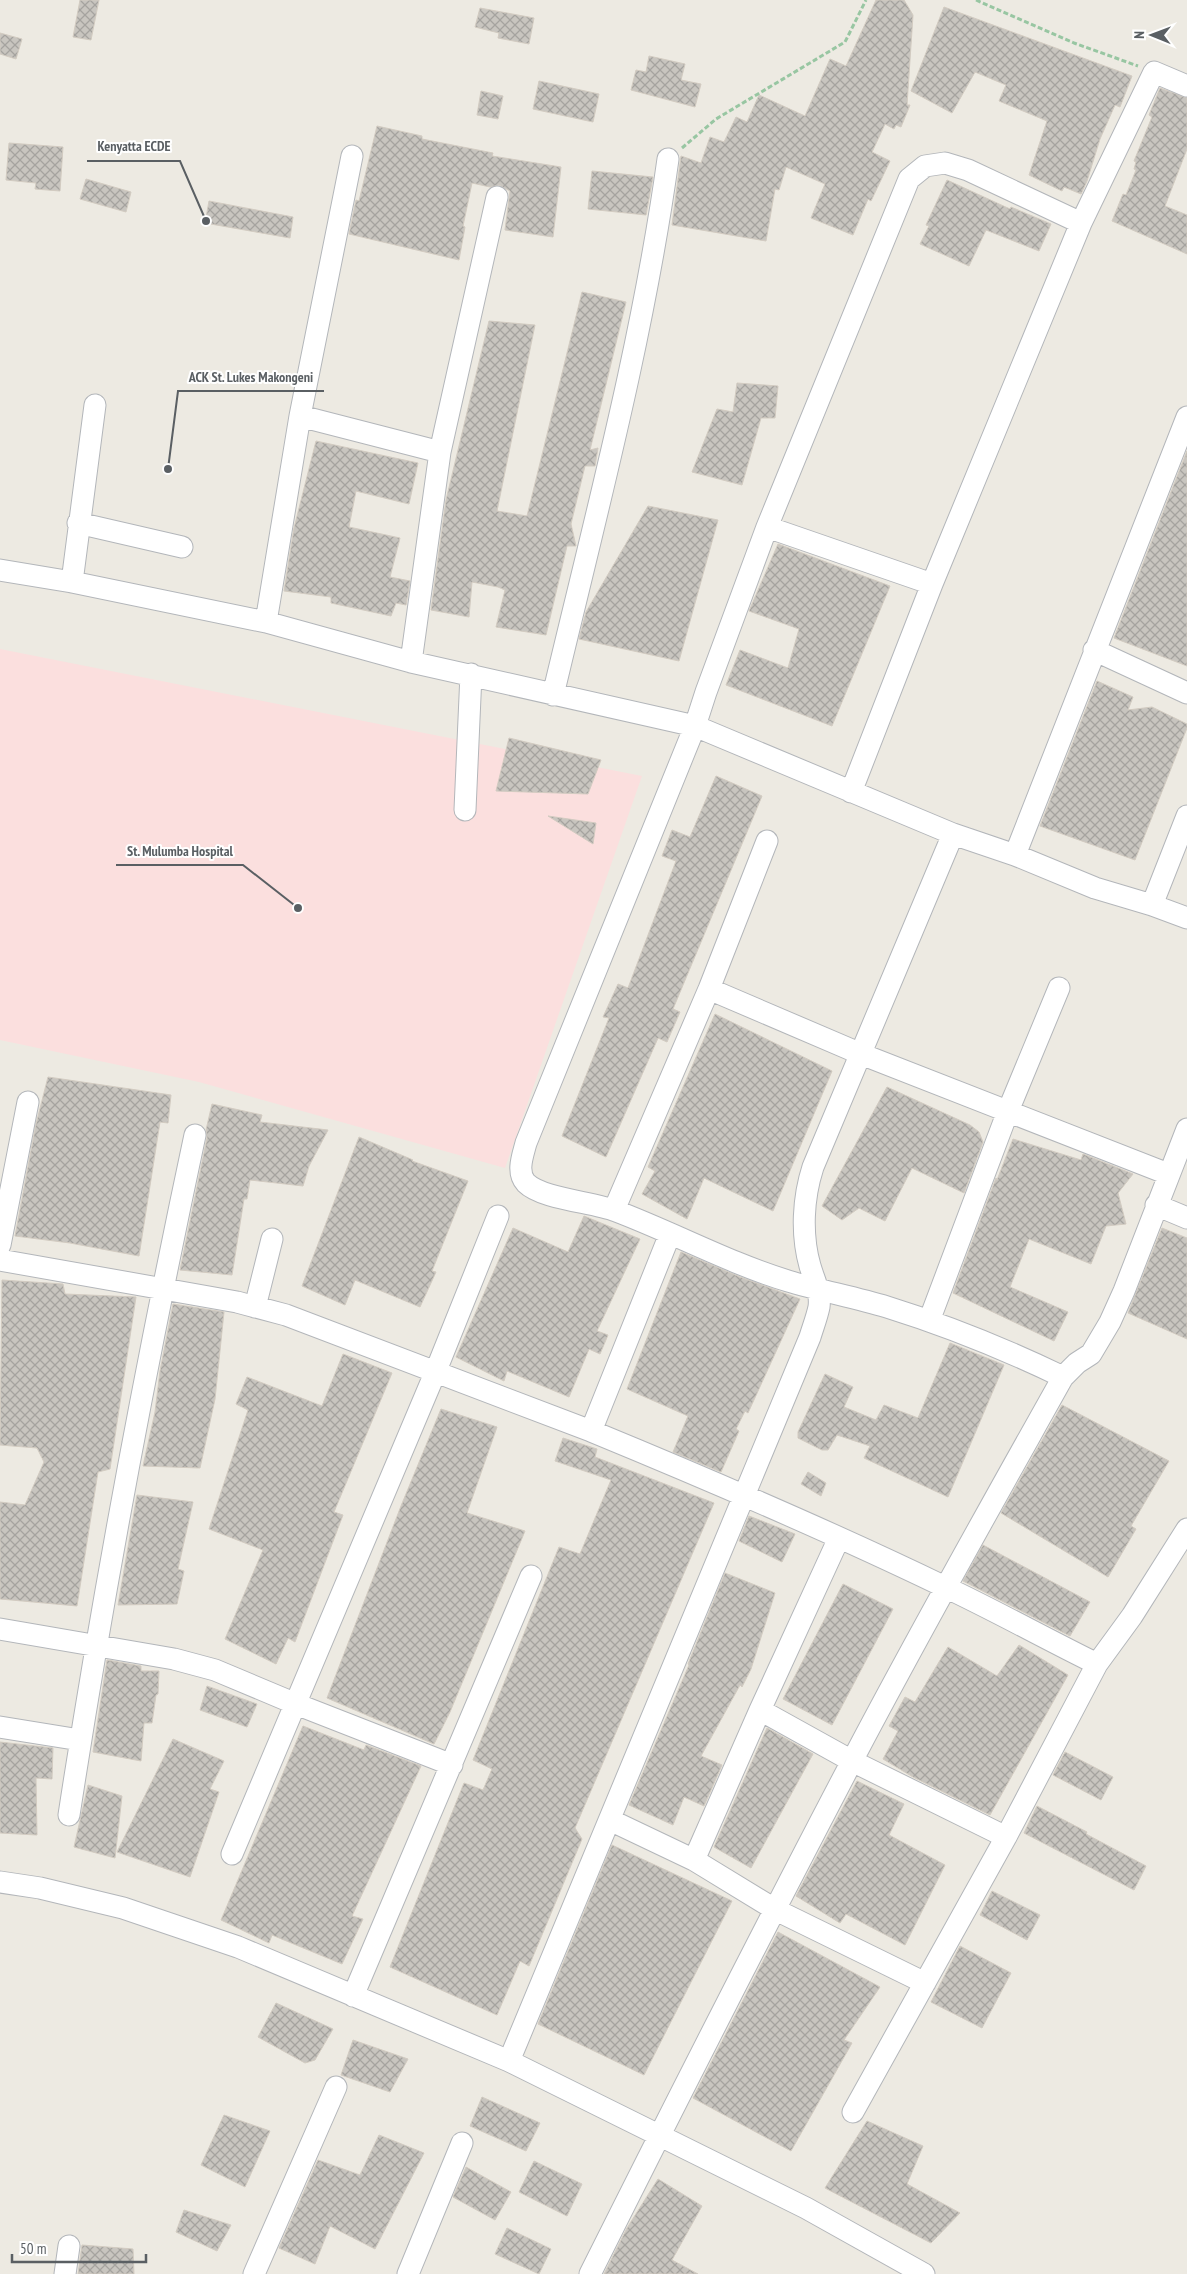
<svg xmlns="http://www.w3.org/2000/svg" width="1187" height="2274" font-family="'PT Sans Narrow',sans-serif">
  <style>
    .medical { fill: #fbdfde }
    .building { fill: url(#building-cross-hatch); stroke: #d2cbc1 }
    .lines { fill: none; stroke-linecap: round; stroke-linejoin: round }
    .minor-casing { stroke: #b3b6ba; stroke-width: 23 }
    .path { stroke: #98c6a2; stroke-width: 3; stroke-dasharray: 5 2.5; stroke-linecap: butt }
    .minor { stroke: #fff; stroke-width: 21 }
    .leader { fill: none; stroke: #5a5f63; stroke-width: 2 }
    .callout-dot { fill: #5a5f63; stroke: #fff; stroke-width: 2 }
    .callout-label { font-size: 14px; text-anchor: middle; font-weight: bold; fill: #5a5f63; stroke: #fff; stroke-width: 4; stroke-linejoin: round; paint-order: stroke }
  </style>
  <defs>
    <pattern id="building-cross-hatch" width="8" height="8" patternUnits="userSpaceOnUse" patternTransform="scale(1.25)"><rect width="8" height="8" fill="#c8c5bf"/><path d="M0 0l8 8M0 8l8-8" fill="none" stroke="#a5a39f"/></pattern>
  </defs>
  <rect width="100%" height="100%" fill="#edeae2"/>
  <!-- medical -->
  <path class="medical" d="M0 649 642 776 505 1168 199 1082 0 1040Z"/>
  <!-- building -->
  <path class="building" d="M80 0H99L91 40 73 37Z
    M876 0H904L913 15 907 105H910L901 127 896 125 894 129 885 124 873 150 872 152 890 161 871 201 868 199 853 235 811 218 825 184 786 167 779 190 775 189 766 241 672 225 681 156 701 163 710 137 724 142 736 117 747 122 759 95 805 116 830 59 846 66Z
    M944 7 1132 76 1120 107 1115 105 1100 139 1087 181 1081 194 1064 187 1062 191 1029 175 1047 121 999 101 1006 85 975 72 952 113 911 91Z
    M480 8 534 18 529 44 498 38 499 33 475 27Z
    M0 33 22 39 16 59 0 54Z
    M649 56 685 64 681 80 701 84 695 107 631 90 636 70 646 72Z
    M539 81 599 94 593 122 533 109Z
    M1160 88 1187 98V149L1165 206 1187 215V254L1112 221 1123 194 1126 195 1136 170 1134 169 1136 162 1134 161 1152 117 1149 115Z
    M481 91 503 96 498 119 477 115Z
    M377 126 422 136V139L493 153 492 156 561 167 553 237 505 230 510 191 499 185 490 187 472 183 463 226 465 227 459 260 349 234 356 200 359 201Z
    M9 143 63 147 60 191 35 189 36 183 6 180Z
    M592 171 653 177 646 215 588 209Z
    M86 179 131 192 126 212 80 199Z
    M947 180 1010 209 1011 207 1051 224 1039 251 986 230 969 266 920 244 929 226 926 225Z
    M209 201 293 217 290 238 205 223Z
    M582 292 626 302 590 450 598 448 595 466H585L571 524 576 546H567L546 635 496 627 505 590 498 587 472 582 469 617 431 610 446 500 489 321 535 325 497 511 527 516Z
    M737 383 778 386 775 418H761L742 485 692 472 717 409 733 412Z
    M316 441 418 463 409 504 356 491 349 527 400 538 390 577 410 581 406 605 396 603 391 616 331 603V597L284 591 294 528Z
    M1187 451V666L1114 638Z
    M648 506 718 520 679 661 579 639 586 612Z
    M778 544 890 586 832 726 726 685 740 650 788 668 799 629 749 611Z
    M1097 681 1133 697 1128 710 1152 707 1187 724V728L1135 860 1040 826Z
    M509 738 601 760 588 794 496 791Z
    M716 776 762 796 673 1009 680 1012 667 1042 658 1038 606 1157 562 1136 609 1018 603 1017 618 984 628 988 676 861 662 856 672 830 690 837Z
    M548 816 596 823 593 844Z
    M715 1014 832 1071 773 1211 704 1178 687 1219 642 1194 655 1171 648 1167Z
    M48 1077 171 1095 168 1123 160 1122 139 1256 70 1243 15 1236 36 1124Z
    M887 1087 970 1125 979 1132 983 1142 964 1193 912 1168 885 1221 859 1208 842 1220 822 1206Z
    M212 1104 262 1115 260 1122 328 1130 309 1166 303 1186 250 1180 247 1199H244L232 1275 180 1270 207 1138 206 1130Z
    M359 1137 413 1160 412 1161 468 1181 432 1271 436 1272 420 1307 355 1280 345 1305 302 1286Z
    M1013 1139 1081 1160 1083 1154 1133 1174 1118 1193 1126 1224 1106 1226 1091 1264 1029 1239 1010 1287 1068 1312 1054 1341 953 1293 996 1178 997 1180Z
    M584 1216 640 1239 597 1331 608 1335 600 1354 589 1349 569 1397 507 1371 504 1381 456 1357 513 1228 568 1252Z
    M1162 1228 1187 1238V1339L1128 1313Z
    M681 1252 740 1277 800 1299 748 1413 745 1411 736 1429 739 1431 721 1472 673 1452 688 1416 627 1389Z
    M2 1280 63 1284 65 1294 136 1297 110 1469 98 1472 77 1606 0 1599V1502L25 1505 44 1462 37 1448 0 1445Z
    M173 1304 224 1312 215 1399 200 1468 143 1466 155 1412 160 1371Z
    M950 1343 1004 1365 948 1497 864 1458 870 1446 837 1435 828 1450H822L798 1438V1432L825 1374 853 1387 844 1407 876 1420 884 1405 918 1418Z
    M343 1354 392 1373 334 1512 343 1515 295 1642 288 1638 276 1664 225 1639 263 1550 209 1529 248 1410 236 1404 247 1377 322 1406Z
    M1062 1405 1169 1461 1131 1526 1136 1529 1108 1577 1001 1513Z
    M441 1409 497 1427 467 1513 525 1531 450 1712 434 1744 327 1698 401 1506Z
    M563 1438 597 1449 595 1457 714 1503 575 1828 582 1839 529 1966 520 1961 497 2015 390 1967 464 1783 483 1790 492 1769 473 1760 559 1547 580 1554 611 1480 555 1461Z
    M808 1472 826 1483 821 1496 801 1484Z
    M137 1495 193 1502 178 1569 184 1571 177 1604 118 1605Z
    M749 1516 795 1534 782 1562 739 1541Z
    M983 1545 1090 1602 1070 1636 963 1581Z
    M725 1573 775 1593 751 1669 742 1687 740 1685 701 1756 722 1765 704 1806 684 1797 673 1825 629 1805 689 1665 688 1664Z
    M843 1584 893 1609 832 1725 783 1699Z
    M1019 1645 1068 1675 990 1815 913 1777 883 1759 898 1731 889 1726 905 1697 915 1702 948 1647 997 1676Z
    M107 1660 141 1666V1671H159L158 1694 156 1695 152 1723H144L141 1761 93 1752Z
    M207 1686 257 1704 247 1727 200 1710Z
    M303 1726 364 1750 366 1745 421 1766 352 1916 363 1919 342 1964 272 1935 269 1943 221 1920Z
    M767 1728 813 1754 751 1868 714 1847Z
    M173 1739 224 1761 210 1789 219 1792 190 1877 117 1852Z
    M0 1742 53 1748 52 1779 36 1778 37 1835 0 1833Z
    M1065 1752 1113 1777 1101 1800 1053 1775Z
    M857 1781 904 1804 889 1835 945 1865 905 1945 846 1914 840 1923 796 1896Z
    M88 1785 122 1796 115 1858 74 1847Z
    M1037 1806 1087 1832 1086 1834 1146 1866 1134 1890 1024 1833Z
    M612 1845 732 1901 644 2075 538 2024Z
    M992 1891 1040 1915 1027 1940 980 1915Z
    M778 1932 880 1987 844 2040 852 2043 791 2151 693 2098Z
    M960 1946 1011 1973 982 2028 931 2002Z
    M276 2003 333 2029 315 2060 305 2063 258 2037Z
    M353 2040 408 2059 390 2092 341 2075Z
    M482 2097 540 2123 526 2151 470 2126Z
    M224 2115 270 2131 245 2187 201 2165Z
    M867 2121 923 2146 907 2184 960 2213 931 2243 825 2188Z
    M379 2135 424 2153 375 2249 330 2226 315 2264 279 2248 318 2160 360 2175Z
    M534 2161 582 2184 567 2216 519 2192Z
    M466 2167 511 2192 495 2220 453 2197Z
    M658 2179 702 2206 672 2260 698 2274H604L627 2228Z
    M184 2210 231 2225 217 2251 176 2232Z
    M507 2228 551 2249 539 2274 495 2254Z
    M82 2245 133 2249 134 2274H78Z"/>
  <g class="lines">
    <!-- minor casing -->
    <g class="minor-casing">
      <path id="minor" d="M300 416 440 452 411 662
        M440 452 497 197
        M78 523 182 547
        M767 527 932 584
        M0 570 72 582 266 622 411 662 695 726 953 834 1015 855 1095 888 1152 905 1187 918
        M72 582 95 405
        M266 622 300 416 352 156
        M1094 650 1187 693
        M553 695C595 518 643 340 668 159
        M851 792 932 584 1081 223 1154 72 1187 86
        M465 810 471 674
        M1015 855 1187 417
        M1152 905 1187 816
        M709 989 861 1054 1168 1174
        M1156 1205 1187 1218
        M614 1210 709 989 767 841
        M0 1245 28 1102
        M0 1260 237 1302 286 1315 591 1431 670 1234
        M255 1307 272 1239
        M929 1321 1008 1111 1059 988
        M1063 1377C1005 1349 948 1326 887 1307 854 1297 821 1291 788 1281 729 1263 674 1233 616 1211 593 1202 542 1199 526 1183 516 1172 523 1155 526 1143L695 726 706 692 767 527 909 179 925 166 945 163 968 170 1081 223
        M591 1431C710 1480 829 1531 945 1587 996 1611 1046 1639 1097 1664
        M0 1629 174 1659 215 1670 296 1704 452 1765
        M760 1710 852 1761 1006 1837
        M0 1727 80 1740
        M69 1815C104 1587 147 1360 195 1135
        M610 1820 694 1860 776 1910 925 1983
        M232 1854 435 1373 498 1216
        M694 1860 760 1710 839 1538
        M0 1882 40 1888 123 1908 238 1947 509 2061 806 2208 924 2274
        M353 1996 531 1576
        M509 2061 810 1337C813 1327 817 1317 819 1307 821 1292 814 1280 810 1266 801 1234 803 1198 813 1167L953 834
        M853 2112 1006 1837 1097 1664 1132 1616 1187 1529
        M65 2274 69 2246
        M254 2274 336 2087
        M408 2274 462 2143
        M590 2274C676 2102 763 1931 852 1761 920 1631 992 1504 1063 1377L1077 1363 1091 1354 1110 1322 1124 1291 1187 1129"/>
    </g>
    <!-- path -->
    <path class="path" d="M976 0 1074 43 1138 66
      M682 148 716 119 845 42 866 0"/>
    <!-- minor -->
    <use href="#minor" class="minor"/>
  </g>
  <!-- callouts -->
  <path class="leader" d="M206 221L180 161H87M168 469L178 391H324M298 908L243 865H116"/>
  <g class="callout-dot">
    <circle cx="206" cy="221" r="5"/>
    <circle cx="168" cy="469" r="5"/>
    <circle cx="298" cy="908" r="5"/>
  </g>
  <g class="callout-label">
    <text x="134" y="151">Kenyatta ECDE</text>
    <text x="251" y="382">ACK St. Lukes Makongeni</text>
    <text x="180" y="856">St. Mulumba Hospital</text>
  </g>
  <!-- north arrow -->
  <g transform="translate(1152 35) rotate(271)" stroke="#ffffff" stroke-width="4" paint-order="stroke">
  <path d="M0-4L9 19L0 12L-9 19Z" fill="#5a5f63"/>
  <text y="-8" font-size="14" font-weight="bold" text-anchor="middle" fill="#5a5f63">N</text>
  </g>
  <!-- scale -->
  <path d="M12 2254v8h134v-8" fill="none" stroke="#5a5f63" stroke-width="2.5"/>
  <text x="20" y="2254" font-size="15" fill="#5a5f63" stroke="#ffffff" stroke-width="4" paint-order="stroke">50 m</text>
</svg>
